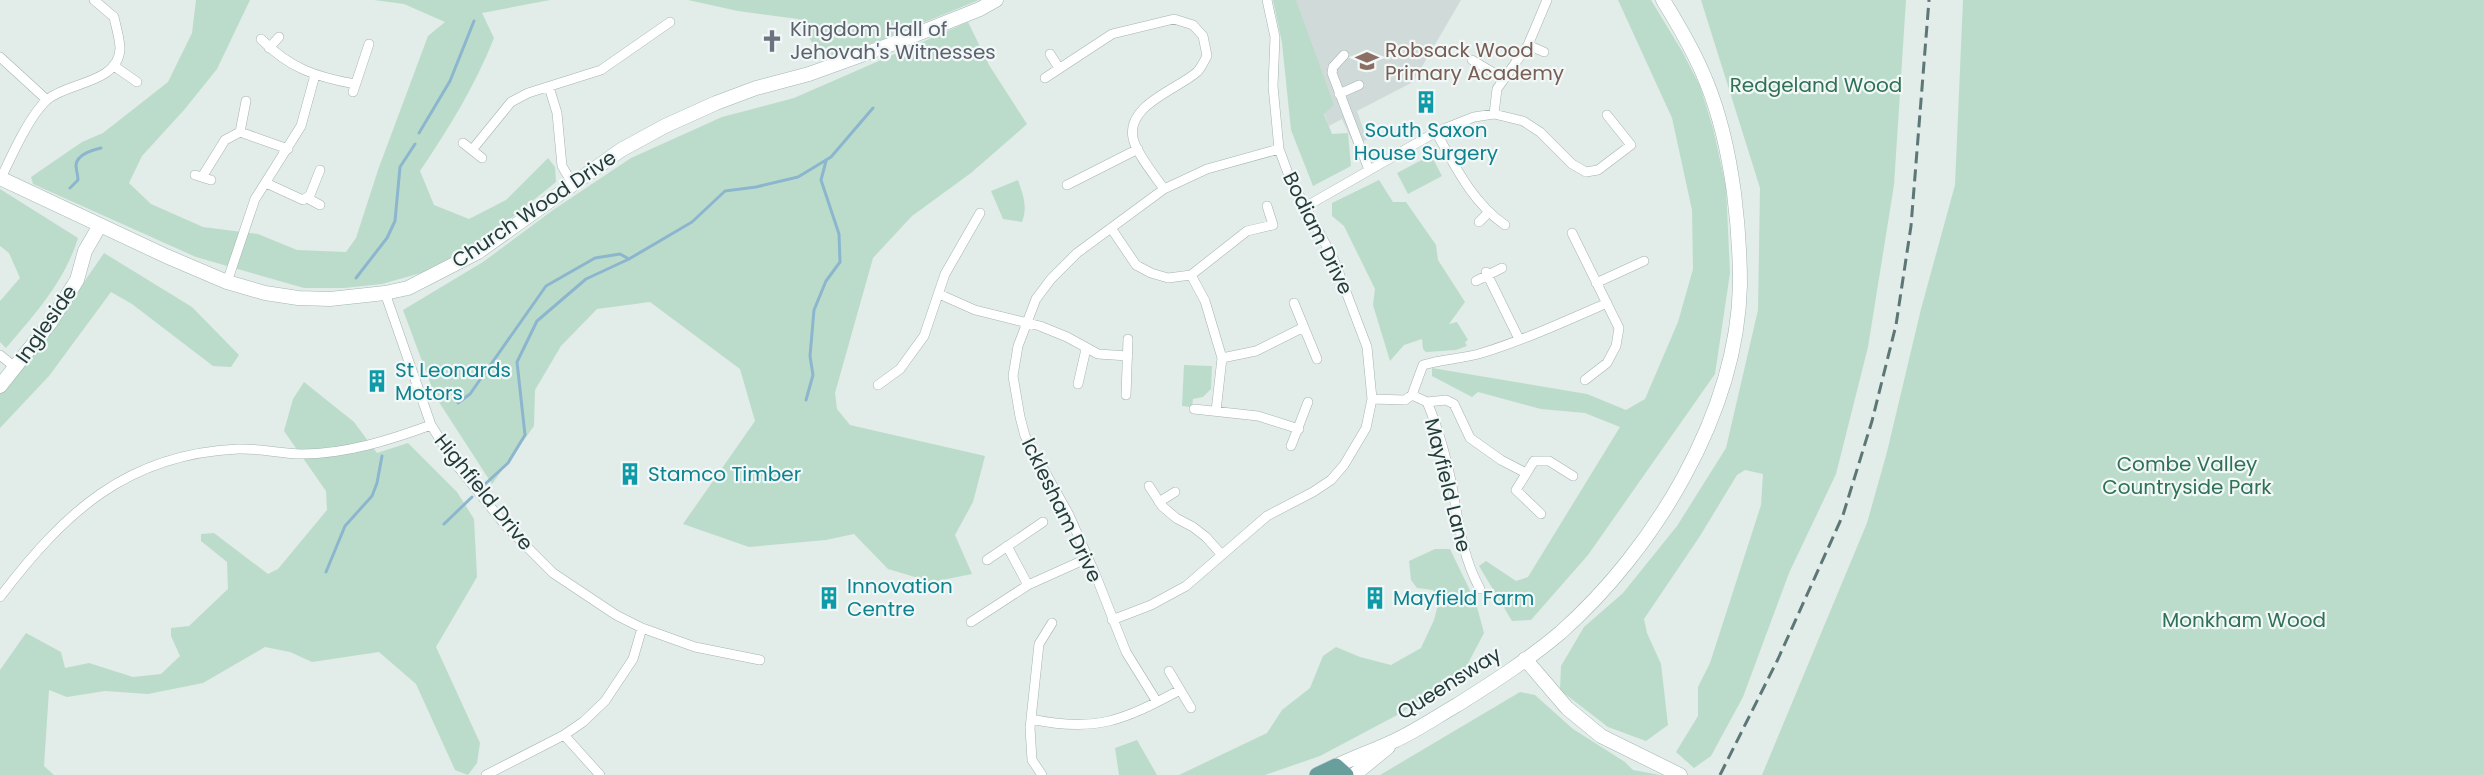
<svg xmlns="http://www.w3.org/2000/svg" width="2484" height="775" font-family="Poppins,sans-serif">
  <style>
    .built { fill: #d0dbd9 }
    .green { fill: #bcdccb }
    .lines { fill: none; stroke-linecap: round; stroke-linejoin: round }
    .stream { stroke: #8cb6ce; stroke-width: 3 }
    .street-casing { stroke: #a5b4b1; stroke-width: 10 }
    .secondary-casing { stroke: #a1b7b4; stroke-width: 15 }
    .primary-casing { stroke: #c1c8c8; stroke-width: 16 }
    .street { stroke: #fff; stroke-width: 9 }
    .secondary { stroke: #fff; stroke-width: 14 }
    .primary { stroke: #689f9d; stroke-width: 15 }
    .rail { stroke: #5d7776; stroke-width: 3; stroke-dasharray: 12 6; stroke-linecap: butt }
    .labels { text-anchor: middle; stroke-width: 4.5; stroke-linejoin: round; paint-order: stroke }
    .worship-label { font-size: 20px; fill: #5b616d; stroke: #f2f8f7; text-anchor: start }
    .education-label { font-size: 20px; fill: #785e54; stroke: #f2f8f7; text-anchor: start }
    .park-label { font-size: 20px; fill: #2f7156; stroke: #f2f8f7 }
    .culture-label { font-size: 20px; fill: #0d838f; stroke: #f2f8f7; text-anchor: start }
    .street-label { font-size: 20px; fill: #233c3a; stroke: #f2f8f7 }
  </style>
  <rect width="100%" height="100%" fill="#e2ece9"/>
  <!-- built -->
  <path class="built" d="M1290 0H1461L1413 82 1357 111 1367 140 1354 145 1342 119 1329 126 1311 77Z"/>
  <!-- green -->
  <path class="green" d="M196 0H250L217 69 184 110 142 156 129 183 151 204 203 227 258 234 297 250 346 252 356 238 378 170 428 36 445 22 404 4 374 0H550L482 13 494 38C475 86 449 128 420 171L434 205 469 219 506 200 548 158 555 167 556 182 488 237 435 269 382 284 344 288H304L196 257 33 184 31 177 82 142 103 133 168 82 192 33Z
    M688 0H979L881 40 831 57 814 46 798 19 738 11Z
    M1273 0H1296L1334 105 1324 114 1332 134 1348 133 1351 166 1313 186 1291 130 1282 43Z
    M1618 0H1651L1682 51 1700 86 1713 128 1726 187 1730 273 1715 374 1588 555 1531 620 1512 621 1479 566 1486 561 1516 581 1528 577 1620 427 1585 413 1541 409 1478 392 1472 397 1432 376V368L1587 394 1626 410 1645 399 1678 322 1693 269 1692 210 1672 118Z
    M1701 0H1906L1894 185 1868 347 1836 474 1789 573 1743 697 1711 756 1694 768 1676 752 1698 716V687L1710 663 1761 505 1763 474 1745 470 1737 475 1700 536 1644 619 1647 633 1661 664 1668 725 1646 741 1608 727 1560 690 1561 666 1584 627 1623 593 1677 526 1726 448 1758 310 1760 188Z
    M1963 0H2484V775H1762L1867 523 1887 452 1921 309 1955 185Z
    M968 22 989 65 1027 124 971 173 912 216 873 258 835 393 837 409 850 425 985 456 973 502 955 535 972 574 932 582 888 569 854 534 826 540 749 547 683 524 755 421 740 369 650 302 597 309 561 346 535 390 534 426 492 484 435 396 403 310 483 262 553 210 631 158 722 117 794 98Z
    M1431 155 1442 176 1408 194 1397 173Z
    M1018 180C1023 195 1028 207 1022 222L1003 219 991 191Z
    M1379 180 1393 202H1406L1436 245 1438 260 1465 302 1449 324 1457 322 1468 340 1465 342 1467 346 1456 350 1426 352 1423 349 1422 339 1404 345 1390 361 1373 305 1375 289 1344 226 1332 216V203Z
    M0 189 78 238C65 281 35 314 6 348L0 342V301L20 278 9 253 0 246Z
    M104 253 192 307 239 355 231 367 213 366 132 304 111 292 49 376 0 428V392L47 336Z
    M1184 365 1212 366 1211 389 1203 397 1193 399 1192 407 1182 406Z
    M304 382 354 422 377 453 408 443 457 492 474 519 477 577 436 647 480 743 477 763 468 775 455 770 416 684 379 652 312 662 290 652 265 647 203 683 148 694 105 691 67 697 49 690 44 766 54 775H0V670L26 633 61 652 65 668 89 663 133 677 161 674 180 656 171 636V628L189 626 228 589 227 562 201 541V534L214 533 268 574 278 569 327 510 326 491 284 431 293 399Z
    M1435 549H1450L1476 603 1484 633 1465 669 1401 713 1320 756 1265 775H1179L1267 733 1282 710 1310 688 1323 656 1336 647 1360 657 1391 665 1421 648 1434 620 1439 601 1433 590 1417 588 1411 580 1409 561Z
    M1520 692 1535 695 1573 729 1625 762 1633 770 1660 775H1380Z
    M1137 740 1157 775H1158H1119L1115 748Z"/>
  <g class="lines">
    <!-- stream -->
    <path class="stream" d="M419 133 450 81 474 21
      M70 188 78 180C78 175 76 170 76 165 77 154 93 150 101 148
      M356 278 387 238 395 221 400 167 415 144
      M806 400 813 375 810 356 814 310 826 281 840 262 839 234 821 180 826 161
      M458 403 470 394 546 286 595 258 620 254 629 259
      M484 485 508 463 525 435 517 362 537 321 586 279 629 259 692 222 725 191 756 187 798 177 831 157 873 108
      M444 524 472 497
      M326 572 345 526 372 496 377 483 382 456"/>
    <!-- street casing -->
    <g class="street-casing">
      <path id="street" d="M261 39C289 68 316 77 355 84
        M1528 45 1544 52
        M269 48 279 37
        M1050 54 1059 68
        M1344 55 1333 67 1332 73 1369 170
        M0 57 47 100
        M1472 60 1504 79
        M114 66 137 82
        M1045 78 1112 34 1174 19 1193 25 1203 36 1207 56C1204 61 1201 68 1197 72 1178 89 1126 105 1133 138 1136 153 1155 176 1164 189
        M549 87 557 113 562 166 572 183
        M353 92 369 44
        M1339 94 1359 85
        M1494 114 1497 89 1528 45 1547 0
        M240 132 246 101
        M1436 132C1455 166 1472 202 1505 225
        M463 143 482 158
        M472 150 511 102 528 93 601 70 670 22
        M195 175 211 180
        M202 177 225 140 240 132 288 149
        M1 178C11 157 30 114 48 99 69 82 118 83 120 49 120 39 116 27 114 17L94 0
        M266 183 303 200 310 195 320 170
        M1067 185 1138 149
        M307 198 320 205
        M1305 207 1436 132 1474 117 1494 114 1523 121 1540 132 1572 164 1586 172 1598 170 1631 145 1607 115
        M1479 222 1488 213
        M1111 228 1136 265 1151 273 1168 278 1191 275 1247 231 1273 225 1267 206
        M1572 233 1619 328 1616 346 1607 363 1585 380
        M1486 272 1519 339
        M1191 275 1205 301 1222 358 1216 411
        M1476 281 1502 268
        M227 282 255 199 301 126 315 75
        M1596 283 1644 261
        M385 293 431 425 455 463 506 526 553 573 616 615 642 628 695 647 760 660
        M939 294 975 310 1040 326 1067 337 1098 354 1128 356
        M1294 303 1317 359
        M0 355 16 368
        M1222 358 1256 351 1304 327
        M1078 384 1086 349
        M878 385 900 369 924 336 945 274 980 213
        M1126 395 1128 339
        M1412 395 1423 365C1442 359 1462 359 1482 353 1524 340 1566 321 1607 303
        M1372 399 1405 400 1412 395 1427 402C1439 430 1447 460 1453 491 1459 526 1463 558 1480 589
        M1427 402 1446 400 1454 404 1470 438 1501 460 1526 473
        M1194 409 1258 416 1299 429
        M1291 446 1308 402
        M1149 486 1162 506 1176 518 1193 527 1206 537 1221 554
        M1159 502 1175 492
        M1541 514 1516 490 1534 461H1549L1573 476
        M1007 546 1028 585
        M987 560 1043 522
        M0 597C64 513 126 454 238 449 260 448 281 454 302 454 346 454 390 440 431 425
        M1112 620 1151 605 1186 586 1267 516 1313 492 1331 480 1344 465 1366 428 1372 399 1367 347 1334 260 1289 176 1279 149 1273 86 1275 37 1267 0
        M971 622 1028 585 1088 558
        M1169 671 1191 708
        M1157 702 1126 652 1096 576 1069 515 1025 436 1020 417 1013 376 1018 346 1036 299 1051 279 1077 253 1164 189 1207 169 1279 149
        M1031 719C1096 733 1124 720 1180 690
        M564 735 600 775
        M486 775 564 735 583 722 605 701 633 659 642 628
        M1042 775 1032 760 1030 728 1039 644 1052 623"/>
    </g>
    <!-- secondary casing -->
    <g class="secondary-casing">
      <path id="secondary" d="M0 178 166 256 227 282 265 293 298 298 330 299 385 293 408 288 478 252 621 150 665 126 716 103 756 88 809 74 892 44 980 9 996 0
        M0 386 50 323 77 280 85 251 100 225
        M1525 659 1567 708 1601 736 1680 775
        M1336 775V766C1355 757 1375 750 1394 741 1416 731 1436 717 1457 705 1492 683 1528 660 1560 633 1654 550 1737 414 1740 285 1740 255 1738 224 1734 193 1729 156 1721 117 1706 81 1695 53 1679 26 1663 0
        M1354 775 1388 747"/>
    </g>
    <!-- primary casing -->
    <g class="primary-casing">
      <path id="primary" d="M1317 775 1336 766 1346 775"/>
    </g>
    <!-- street -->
    <use href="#street" class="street"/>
    <!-- secondary -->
    <use href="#secondary" class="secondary"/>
    <!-- primary -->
    <use href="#primary" class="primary"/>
    <!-- rail -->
    <path class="rail" d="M1720 775 1778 659 1843 515 1872 421 1896 325 1911 226 1929 0"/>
  </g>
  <!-- icons -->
  <defs>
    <g id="church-bare" transform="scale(1.8)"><path d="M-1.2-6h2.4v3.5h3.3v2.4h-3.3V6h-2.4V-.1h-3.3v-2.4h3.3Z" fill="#6b7280" stroke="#f2f8f7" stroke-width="2.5" paint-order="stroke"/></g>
    <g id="school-bare" transform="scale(1.8)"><path d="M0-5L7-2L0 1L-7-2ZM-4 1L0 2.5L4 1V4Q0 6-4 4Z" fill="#8d6e63" stroke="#f2f8f7" stroke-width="2.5" paint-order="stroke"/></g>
    <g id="building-bare" transform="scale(1.8)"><path d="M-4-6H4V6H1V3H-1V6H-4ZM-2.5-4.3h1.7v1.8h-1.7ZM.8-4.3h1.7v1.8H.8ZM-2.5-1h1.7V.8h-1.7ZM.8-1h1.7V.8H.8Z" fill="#0f9aa8" stroke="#f2f8f7" stroke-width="2.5" paint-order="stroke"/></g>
  </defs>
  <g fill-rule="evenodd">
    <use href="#church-bare" x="772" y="41"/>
    <use href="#school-bare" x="1367" y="61"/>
    <use href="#building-bare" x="1426" y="102"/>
    <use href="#building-bare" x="377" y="381"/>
    <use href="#building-bare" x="630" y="474"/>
    <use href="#building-bare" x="829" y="598"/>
    <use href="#building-bare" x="1375" y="598"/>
  </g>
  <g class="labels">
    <!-- worship labels -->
    <g class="worship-label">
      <text x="790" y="36">Kingdom Hall of<tspan x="790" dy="23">Jehovah's Witnesses</tspan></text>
    </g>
    <!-- education labels -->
    <g class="education-label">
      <text x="1385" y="57">Robsack Wood<tspan x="1385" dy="23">Primary Academy</tspan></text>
    </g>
    <!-- park labels -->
    <g class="park-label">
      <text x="1816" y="92">Redgeland Wood</text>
      <text x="2187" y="471">Combe Valley<tspan x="2187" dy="23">Countryside Park</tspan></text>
      <text x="2244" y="627">Monkham Wood</text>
    </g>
    <!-- culture labels -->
    <g class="culture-label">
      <text x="1426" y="137" text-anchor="middle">South Saxon<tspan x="1426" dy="23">House Surgery</tspan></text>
      <text x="395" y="377">St Leonards<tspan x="395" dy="23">Motors</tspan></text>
      <text x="648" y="481">Stamco Timber</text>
      <text x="847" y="593">Innovation<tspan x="847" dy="23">Centre</tspan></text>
      <text x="1393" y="605">Mayfield Farm</text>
    </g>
    <!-- street labels -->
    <g class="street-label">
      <text transform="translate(534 209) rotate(-34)" y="7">Church Wood Drive</text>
      <text transform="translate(1318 233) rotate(64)" y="7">Bodiam Drive</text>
      <text transform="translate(46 324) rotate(-55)" y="7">Ingleside</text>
      <text transform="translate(1448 485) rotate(76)" y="7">Mayfield Lane</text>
      <text transform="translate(484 492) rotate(51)" y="7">Highfield Drive</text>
      <text transform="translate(1062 510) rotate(64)" y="7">Icklesham Drive</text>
      <text transform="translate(1449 683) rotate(-32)" y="7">Queensway</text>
    </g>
  </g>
</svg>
